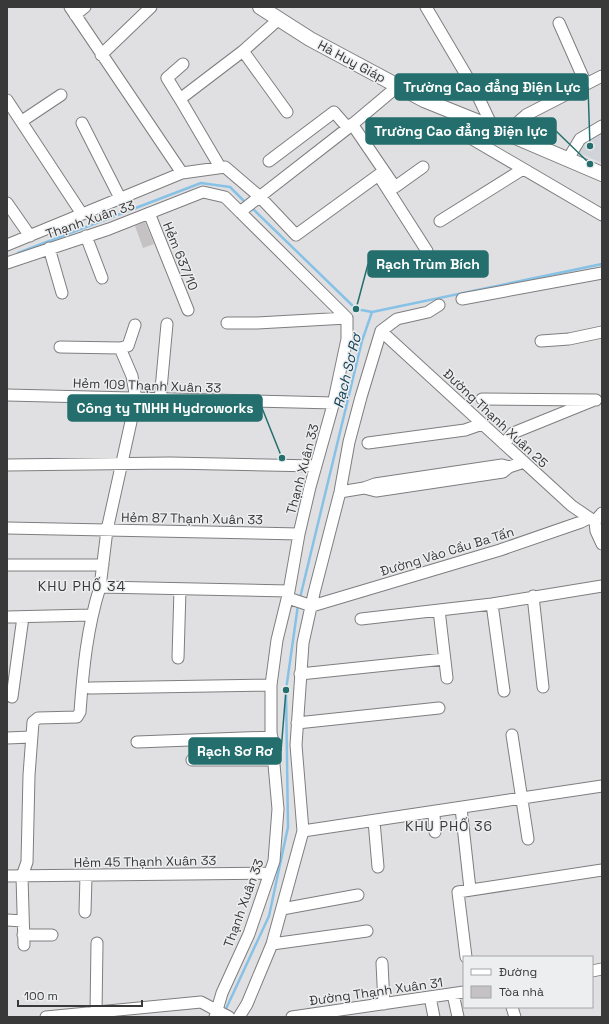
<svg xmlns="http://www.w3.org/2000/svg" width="609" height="1024" font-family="'Space Grotesk',sans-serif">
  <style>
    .built { fill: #d1d3da }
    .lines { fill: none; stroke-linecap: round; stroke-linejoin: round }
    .stream { stroke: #88c1e6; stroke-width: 2.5 }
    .building { fill: #c4c2c2 }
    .minor-casing { stroke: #7e7e80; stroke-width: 13 }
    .major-casing { stroke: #7e7e80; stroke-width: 16 }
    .minor { stroke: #fff; stroke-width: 11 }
    .major { stroke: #fff; stroke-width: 14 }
    .labels { text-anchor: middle; stroke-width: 3; stroke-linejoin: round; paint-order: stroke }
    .street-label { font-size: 13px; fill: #39393a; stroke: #edeeef }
    .water-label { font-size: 14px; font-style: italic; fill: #124059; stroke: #edeeef }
    .neighbourhood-label { font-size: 14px; letter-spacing: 1px; fill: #39393a; stroke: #edeeef }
    .leader { fill: none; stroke: #246f6d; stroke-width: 1.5 }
    .callout-dot { fill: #246f6d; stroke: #edeeef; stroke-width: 1.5 }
    .callout { fill: #246f6d; stroke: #246f6d; stroke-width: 1.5 }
    .callout-label { font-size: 14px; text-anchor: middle; font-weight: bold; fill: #fff }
  </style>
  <rect width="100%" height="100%" fill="#e0e0e2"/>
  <!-- built -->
  <path class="built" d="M602 129V163L577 152 580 140Z"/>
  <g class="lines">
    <!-- stream -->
    <path class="stream" d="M251 207 356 309 372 312 602 264
      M18 253 201 183 230 187 247 204
      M300 598 362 341 372 312
      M225 1011 269 916 288 827 286 690 298 605"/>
  </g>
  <!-- building -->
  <path class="building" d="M145 222 154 244 143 248 135 226Z"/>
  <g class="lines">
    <!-- minor casing -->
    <g class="minor-casing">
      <path id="minor" d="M70 7 182 173
        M426 7 475 90 493 128
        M75 15 85 7
        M559 23 586 84
        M243 51 287 112
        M101 55 151 7
        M183 64 167 78 180 99 243 51 279 19
        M180 99 220 167
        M7 100 82 214
        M460 116 467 136 602 215
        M22 121 61 95
        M82 123 120 198
        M352 124 395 187 423 167
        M506 133 526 115 602 76
        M568 159 580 139 602 126
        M269 161 334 112 348 128
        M381 179 427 251
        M7 203 30 236
        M240 212 348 128 398 86
        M149 213 188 310
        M440 221 523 169
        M86 236 102 278
        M7 245 182 173 225 167 260 197 296 235 384 171
        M49 248 62 293
        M7 263 109 229 203 192 225 197 347 318V339L333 405 310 487 299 534 289 591 277 640 271 685V731L278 809 274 861 249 934 222 993 215 1017
        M462 299 602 273
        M227 323H257L347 318
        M381 331 572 506 594 521
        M541 341 569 339 602 332
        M60 347 120 348 132 376 136 399 107 530 100 587
        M120 348 128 346 135 325
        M7 395 334 403
        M482 399 596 400
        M160 400 167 324
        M368 443 465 430 482 424
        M504 444 513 433 592 401
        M7 465 170 463 316 466
        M509 467 502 465 375 484 364 488 376 491 503 472 509 467 524 462
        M340 492 364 488
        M602 513 595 521 596 531 602 544
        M7 528 299 534
        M7 565H103
        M533 596 543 687
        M288 598 312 606 500 550 581 522 589 518
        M492 604 504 691
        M439 610 447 678
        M7 617 91 615
        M361 619 492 604 602 586
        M178 658 180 589
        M300 674 444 659
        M90 688 271 685
        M12 697 23 617
        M297 723 439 708
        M512 735 528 839
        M7 738 31 737
        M137 742 272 737
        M192 760H274
        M461 808 470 889
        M434 813 435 832
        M374 821 378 867
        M303 831 602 786
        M7 876 270 873
        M282 909 358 895
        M85 912 86 876
        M7 920 23 921
        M23 935H52
        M272 944 367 931
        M24 945 22 876 27 862 29 775 33 722 38 718 77 717 80 712C83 670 87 628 100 587L289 591
        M466 957 458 892 602 870
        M382 963 384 1004
        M592 971 602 969
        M453 994 458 1017
        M430 997 434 1017
        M512 1007 515 1017
        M96 1013 97 943
        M46 1017 201 1002 229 1017
        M239 1017 247 1004 272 944 303 831 296 745 303 643 314 593 340 492 349 442 361 397 381 331 397 319 428 312 439 305
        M292 1017 464 992"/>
    </g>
    <!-- major casing -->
    <g class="major-casing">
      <path id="major" d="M260 7 310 39 424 100 506 133 602 174"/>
    </g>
    <!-- minor -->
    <use href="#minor" class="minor"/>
    <!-- major -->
    <use href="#major" class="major"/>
  </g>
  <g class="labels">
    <!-- street labels -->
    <g class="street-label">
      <text transform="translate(352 61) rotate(28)" y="5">Hà Huy Giáp</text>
      <text transform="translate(90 219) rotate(-19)" y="5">Thạnh Xuân 33</text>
      <text transform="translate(181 256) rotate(68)" y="5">Hẻm 637/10</text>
      <text transform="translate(147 385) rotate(2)" y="5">Hẻm 109 Thạnh Xuân 33</text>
      <text transform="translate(496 418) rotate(43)" y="5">Đường Thạnh Xuân 25</text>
      <text transform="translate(302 469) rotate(-75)" y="5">Thạnh Xuân 33</text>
      <text transform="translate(192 518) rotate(1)" y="5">Hẻm 87 Thạnh Xuân 33</text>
      <text transform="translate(447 551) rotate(-17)" y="5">Đường Vào Cầu Ba Tấn</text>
      <text transform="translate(145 861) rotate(-1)" y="5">Hẻm 45 Thạnh Xuân 33</text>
      <text transform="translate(243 903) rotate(-70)" y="5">Thạnh Xuân 33</text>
      <text transform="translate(376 991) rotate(-8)" y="5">Đường Thạnh Xuân 31</text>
    </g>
    <!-- water labels -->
    <g class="water-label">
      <text transform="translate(347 371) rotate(-76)" y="5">Rạch Sơ Rơ</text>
    </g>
    <!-- neighbourhood labels -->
    <g class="neighbourhood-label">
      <text x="82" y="591">KHU PHỐ 34</text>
      <text x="449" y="831">KHU PHỐ 36</text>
    </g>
  </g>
  <!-- callouts -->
  <path class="leader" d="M590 146L588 87M590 164L556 131M356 309L368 264M282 458L262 408M286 690L281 751"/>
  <g class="callout-dot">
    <circle cx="590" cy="146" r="4"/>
    <circle cx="590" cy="164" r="4"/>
    <circle cx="356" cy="309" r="4"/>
    <circle cx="282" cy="458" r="4"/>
    <circle cx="286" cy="690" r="4"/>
  </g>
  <g class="callout">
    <rect x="395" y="74" width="193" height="26" rx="4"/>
    <rect x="366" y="118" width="190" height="26" rx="4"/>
    <rect x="368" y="251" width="120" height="26" rx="4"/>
    <rect x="68" y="395" width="194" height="26" rx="4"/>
    <rect x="189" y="738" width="92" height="26" rx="4"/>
  </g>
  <g class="callout-label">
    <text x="492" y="92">Trường Cao đẳng Điện Lực</text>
    <text x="461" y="136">Trường Cao đẳng Điện lực</text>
    <text x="428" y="269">Rạch Trùm Bích</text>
    <text x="165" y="413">Công ty TNHH Hydroworks</text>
    <text x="235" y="756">Rạch Sơ Rơ</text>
  </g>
  <!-- border -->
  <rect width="609" height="1024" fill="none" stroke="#39393a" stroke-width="16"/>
  <!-- legend -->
  <rect x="463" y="956" width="130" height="52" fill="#edeeef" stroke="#a5a6a7"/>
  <rect x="471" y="969" width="20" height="6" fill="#ffffff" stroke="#a5a6a7"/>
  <text x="499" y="976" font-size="12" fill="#39393a">Đường</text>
  <rect x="471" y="986" width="20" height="12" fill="#c4c2c2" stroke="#a5a6a7"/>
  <text x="499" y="996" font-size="12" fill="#39393a">Tòa nhà</text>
  <!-- scale -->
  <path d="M18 1000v6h124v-6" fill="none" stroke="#39393a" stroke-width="2"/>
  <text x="24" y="1000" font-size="12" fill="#39393a" stroke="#edeeef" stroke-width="3" paint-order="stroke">100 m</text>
</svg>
